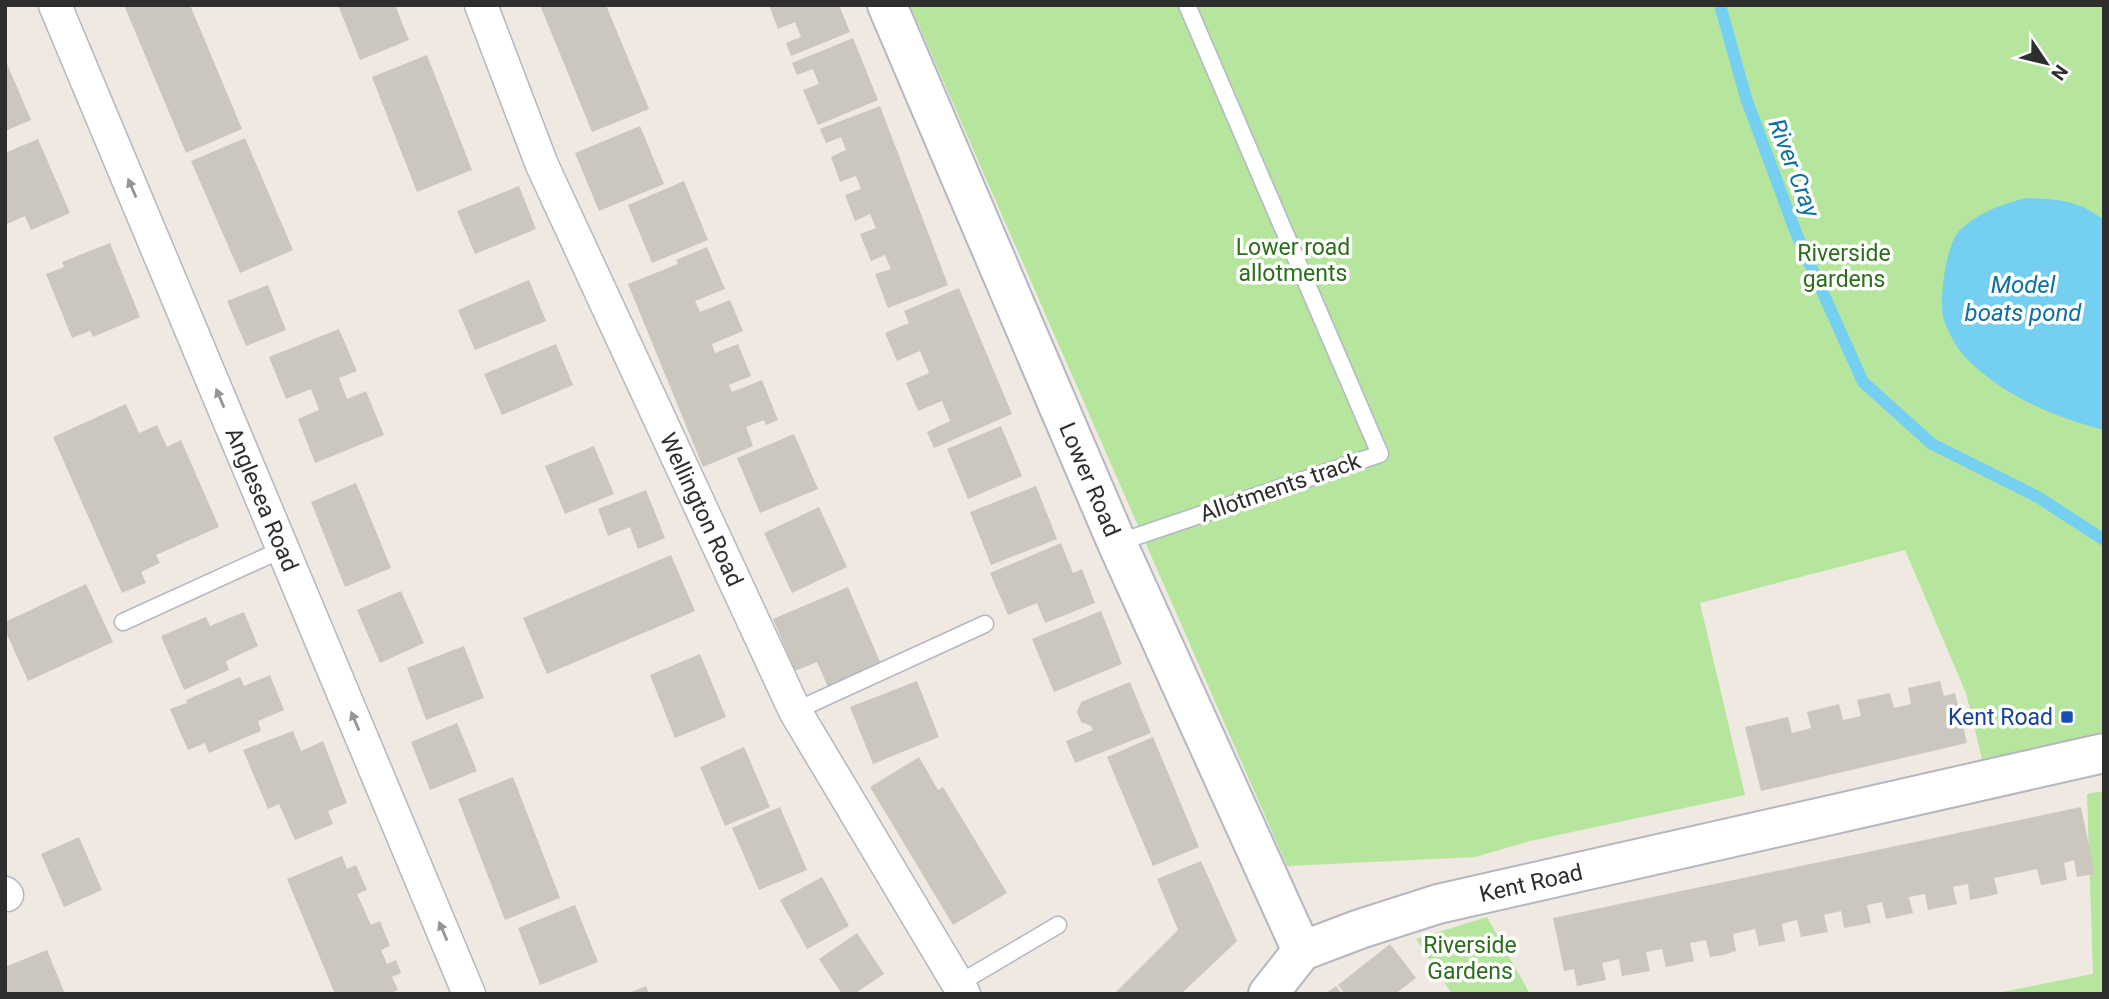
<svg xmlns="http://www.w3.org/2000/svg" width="2109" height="999" font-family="Roboto,sans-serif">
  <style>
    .green { fill: #b6e59e }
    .water { fill: #75cff0 }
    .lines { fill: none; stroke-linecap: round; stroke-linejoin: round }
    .stream { stroke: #75cff0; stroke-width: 12 }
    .building { fill: #cbc7bf }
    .lane-casing { stroke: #b4b7c1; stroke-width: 19 }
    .street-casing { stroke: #b4b7c1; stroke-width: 35 }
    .secondary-casing { stroke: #b4b7c1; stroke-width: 42 }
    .lane { stroke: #fff; stroke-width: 16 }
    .street { stroke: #fff; stroke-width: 32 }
    .secondary { stroke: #fff; stroke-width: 38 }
    .oneway { fill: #969696 }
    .transit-dot { fill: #1a4fb4; stroke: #fff; stroke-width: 2.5 }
    .labels { text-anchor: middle; stroke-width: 7; stroke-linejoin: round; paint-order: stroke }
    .park-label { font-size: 23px; fill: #2c6e1b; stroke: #fff }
    .street-label { font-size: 23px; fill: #2e2e2e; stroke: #fff }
    .transit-label { font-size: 23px; fill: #164399; stroke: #fff; text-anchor: end }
    .water-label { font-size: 24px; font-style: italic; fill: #0d6fa3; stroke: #fff }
  </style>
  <rect width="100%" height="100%" fill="#efe9e1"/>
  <!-- green -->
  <path class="green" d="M910 5H2104V742L1982 759 1966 693 1905 550 1700 603 1745 795 1530 841 1475 857 1287 866Z
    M2104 791V994H1992L2093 974 2087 794Z
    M1487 917 1530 994H1452L1416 939Z"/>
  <!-- water -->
  <path class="water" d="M2027 198C2057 199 2079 200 2104 220V430C2053 416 2005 397 1967 359 1957 349 1947 331 1943 317 1939 299 1946 243 1960 230 1979 212 2002 204 2027 198Z"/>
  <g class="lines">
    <!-- stream -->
    <path class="stream" d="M1720 5 1746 98 1796 233 1863 382 1932 444 2038 497 2104 540"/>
  </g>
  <!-- building -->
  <path class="building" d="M124 5H190L242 129 186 153Z
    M338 5H395L409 40 360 60Z
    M540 5H606L649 109 592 132Z
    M769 5H839L850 32 791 56 786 43 801 37 795 22 778 29Z
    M853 38 878 100 818 125 803 90 819 84 813 69 797 75 792 63Z
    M427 55 472 170 417 192 372 77Z
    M5 59 31 120 5 131Z
    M880 106 948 285 888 308 875 274 891 269 885 255 871 261 860 234 876 228 870 214 855 221 845 195 861 189 856 176 840 182 831 157 846 150 841 137 826 143 820 129Z
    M640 126 664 184 599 211 575 153Z
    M245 138 293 250 240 273 191 161Z
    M38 139 70 213 31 230 25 216 7 224 5 221V153Z
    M684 181 708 240 652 263 628 205Z
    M519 186 536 229 475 254 457 211Z
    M110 243 140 317 93 337 90 331 72 338 46 274 64 267 62 262Z
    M707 247 725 289 695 301 700 312 730 300 743 331 712 344 715 353 738 344 751 376 729 385 732 392 762 380 778 420 766 425 764 420 746 427 753 446 703 467 628 284 678 264 676 260Z
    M529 280 546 321 475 350 458 310Z
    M268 285 286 330 246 346 227 301Z
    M959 288 1012 414 934 448 927 432 950 421 942 401 918 411 906 383 929 373 920 351 897 361 885 333 909 323 904 311Z
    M339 329 357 371 339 378 347 399 366 391 384 435 315 463 298 419 319 410 311 389 286 399 269 357Z
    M556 344 573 385 502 415 484 374Z
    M126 404 139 433 157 425 167 447 181 440 219 527 156 555 160 563 141 572 146 583 122 593 53 437Z
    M1001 426 1022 476 968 499 947 449Z
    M794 434 818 489 760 513 737 458Z
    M594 446 614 494 565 514 545 466Z
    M356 483 391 568 345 587 311 502Z
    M1036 486 1057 539 991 565 970 512Z
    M646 490 665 538 638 549 630 527 608 536 598 509Z
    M819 507 847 567 792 593 764 533Z
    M1061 543 1073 573 1082 569 1095 603 1045 623 1037 603 1008 615 990 573Z
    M671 555 695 611 547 674 523 618Z
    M86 584 113 642 28 681 5 630V622Z
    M848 587 881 664 828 687 817 662 795 671 773 619Z
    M401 591 424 643 380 663 357 610Z
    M1101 611 1122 664 1054 692 1032 639Z
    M244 612 258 646 226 661 229 670 184 690 161 636 206 617 210 626Z
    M464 646 484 698 426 720 407 668Z
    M700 654 726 717 675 738 650 675Z
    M270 675 284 710 258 721 261 731 209 753 205 743 188 750 170 709 187 703 186 700 240 677 244 686Z
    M917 681 939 737 873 764 850 707Z
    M1940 681 1944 696 1955 693 1967 743 1761 791 1745 727 1788 717 1792 733 1811 728 1807 712 1839 704 1843 720 1861 716 1857 700 1890 693 1894 708 1911 704 1908 688Z
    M1130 682 1151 733 1075 763 1066 741 1093 730 1091 726 1081 722 1077 712 1081 702Z
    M457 723 477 771 430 790 411 742Z
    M293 731 301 751 323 741 347 803 328 811 333 824 295 840 279 804 268 809 243 750Z
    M1153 737 1199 847 1153 866 1107 757Z
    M744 747 770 807 725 826 700 767Z
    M919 757 938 790 943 787 1007 893 953 925 870 787Z
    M513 777 560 898 505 920 458 799Z
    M780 807 807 870 759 890 732 828Z
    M2081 807 2095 874 2077 877 2074 860 2064 863 2067 880 2041 885 2037 869 1994 878 1998 894 1970 900 1968 884 1953 887 1957 904 1928 910 1925 894 1909 897 1913 913 1886 919 1882 902 1867 905 1871 923 1844 928 1841 911 1832 913 1824 915 1828 932 1801 937 1797 920 1789 922 1782 924 1785 941 1759 946 1755 929 1733 934 1736 951 1723 955 1710 957 1706 940 1696 942 1690 943 1694 961 1666 967 1662 949 1646 952 1650 971 1622 976 1619 959 1602 963 1606 980 1577 986 1574 969 1564 971 1553 918Z
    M79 837 102 890 64 907 41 854Z
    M342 856 347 869 356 865 367 890 357 894 371 925 380 921 390 946 381 950 387 964 396 960 401 973 392 977 398 990 389 994H335L287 879Z
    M1201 861 1237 941 1181 994H1114L1178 930 1157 879Z
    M822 877 849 926 807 949 780 900Z
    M575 905 598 962 540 985 518 928Z
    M857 933 884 974 854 994H842L819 959Z
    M1390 944 1416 978 1395 994H1345L1338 985Z
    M47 950 65 994H5V967Z
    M646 986 649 994H626Z
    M1336 986 1342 994H1325Z"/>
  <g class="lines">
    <!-- lane casing -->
    <g class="lane-casing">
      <path id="lane" d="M1117 543 1380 454 1187 5
        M123 622 283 549
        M795 711 985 624
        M958 984 1058 925"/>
    </g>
    <!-- street casing -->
    <g class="street-casing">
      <g id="street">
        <path id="s1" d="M55 5 469 994"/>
        <path id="s2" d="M481 5 542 165 795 711 964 994"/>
        <path d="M5 893 7 895"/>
      </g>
    </g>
    <!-- secondary casing -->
    <g class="secondary-casing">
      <g id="secondary">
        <path id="s3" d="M887 5 1117 543 1302 951"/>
        <path id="s4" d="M1268 994 1302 951 1360 929 1438 904 2104 753"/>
      </g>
    </g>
    <!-- lane -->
    <use href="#lane" class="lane"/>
    <!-- street -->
    <use href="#street" class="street"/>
    <!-- secondary -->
    <use href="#secondary" class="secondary"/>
  </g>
  <!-- one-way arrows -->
  <defs><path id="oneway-solid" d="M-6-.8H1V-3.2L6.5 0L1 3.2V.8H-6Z" transform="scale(1.75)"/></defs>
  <g class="oneway">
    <use href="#oneway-solid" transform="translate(132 188) rotate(-113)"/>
    <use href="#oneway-solid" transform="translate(220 398) rotate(-113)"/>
    <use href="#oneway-solid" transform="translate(355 721) rotate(-113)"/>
    <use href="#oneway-solid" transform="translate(443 931) rotate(-113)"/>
  </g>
  <!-- markers -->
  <rect class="transit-dot" x="2060" y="710" width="14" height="14" rx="3.5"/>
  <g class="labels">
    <!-- park labels -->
    <g class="park-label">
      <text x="1293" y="255">Lower road<tspan x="1293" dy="26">allotments</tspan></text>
      <text x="1844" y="261">Riverside<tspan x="1844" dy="26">gardens</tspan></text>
      <text x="1470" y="953">Riverside<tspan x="1470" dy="26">Gardens</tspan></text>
    </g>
    <!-- street labels -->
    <g class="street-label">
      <text dy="8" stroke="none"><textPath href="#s3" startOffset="516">Lower Road</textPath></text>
      <text transform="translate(1280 487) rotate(-19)" y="8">Allotments track</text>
      <text dy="8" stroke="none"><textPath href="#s1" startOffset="536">Anglesea Road</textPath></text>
      <text dy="8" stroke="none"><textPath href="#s2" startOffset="551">Wellington Road</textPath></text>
      <text dy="8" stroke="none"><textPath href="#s4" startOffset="294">Kent Road</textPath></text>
    </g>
    <!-- transit labels -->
    <g class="transit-label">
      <text x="2053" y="725">Kent Road</text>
    </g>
    <!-- water labels -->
    <g class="water-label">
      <text transform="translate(1794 168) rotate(69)" y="8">River Cray</text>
      <text x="2023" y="293">Model<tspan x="2023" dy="28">boats pond</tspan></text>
    </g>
  </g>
  <!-- border -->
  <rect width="2109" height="999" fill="none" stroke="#2e2e2e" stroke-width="14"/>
  <!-- north arrow -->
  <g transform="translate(2046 63) rotate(125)" stroke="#ffffff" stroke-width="5" paint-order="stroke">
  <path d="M0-5L12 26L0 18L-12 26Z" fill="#2e2e2e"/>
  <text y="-10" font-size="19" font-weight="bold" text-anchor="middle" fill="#2e2e2e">N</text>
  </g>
</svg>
